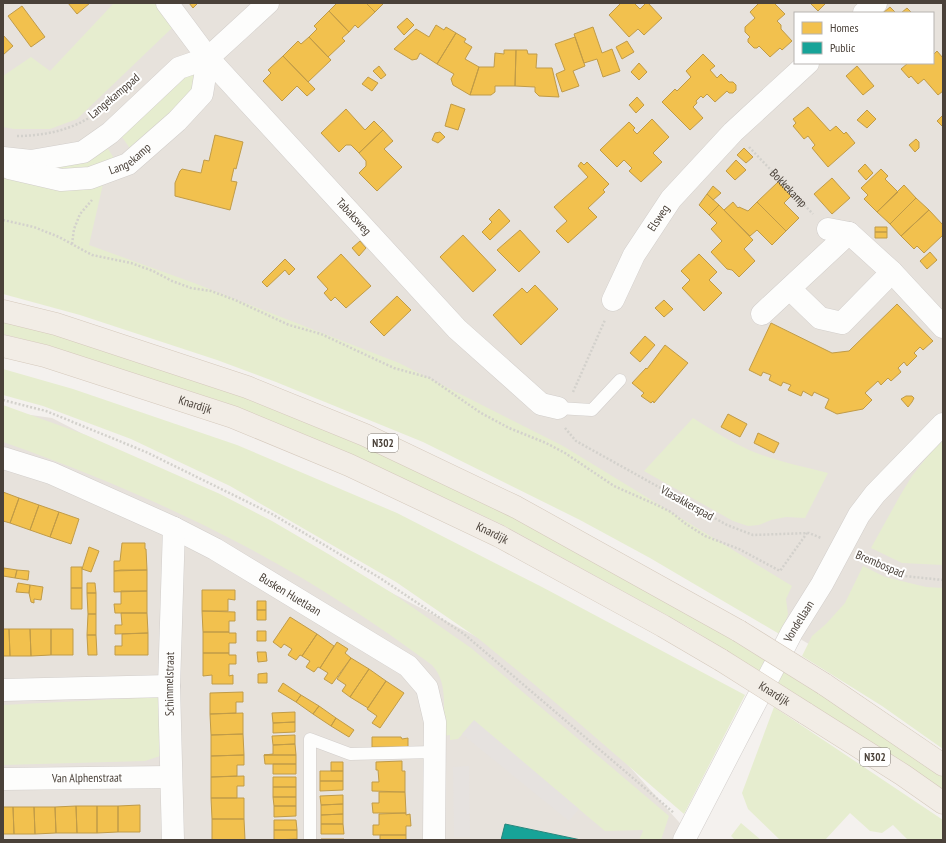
<svg xmlns="http://www.w3.org/2000/svg" width="946" height="843" font-family="'PT Sans Narrow',sans-serif">
  <style>
    .residential { fill: #e7e2dc; fill-rule: evenodd }
    .green { fill: #e6edcf }
    .parking { fill: #e6e2df }
    .homes { fill: #f2c14e; stroke: #c09b48 }
    .public { fill: #17a398; stroke: #26867c }
    .lines { fill: none; stroke-linecap: round; stroke-linejoin: round }
    .service-casing { stroke: #d2cecb; stroke-width: 13 }
    .minor-casing { stroke: #d2cecb; stroke-width: 23 }
    .primary-casing { stroke: #d5c9bc; stroke-width: 23 }
    .path { stroke: #d3d1cc; stroke-width: 2.5; stroke-dasharray: 2 2; stroke-linecap: butt }
    .service { stroke: #fdfdfc; stroke-width: 12 }
    .minor { stroke: #fdfdfc; stroke-width: 22 }
    .primary { stroke: #f2ede6; stroke-width: 22 }
    .primary-bridge-casing { stroke: #d5c9bc; stroke-width: 23; stroke-linecap: butt }
    .primary-bridge { stroke: #f2ede6; stroke-width: 22 }
    .labels { text-anchor: middle; stroke-width: 4; stroke-linejoin: round; paint-order: stroke }
    .shield { fill: #fff; stroke: #807a74; stroke-width: 1 }
    .shield-label { font-size: 11px; font-weight: bold; fill: #4a4139 }
    .street-label { font-size: 12px; fill: #4a4139; stroke: #fff }
  </style>
  <rect width="100%" height="100%" fill="#f4f1ee"/>
  <!-- residential -->
  <path class="residential" d="M3 3H943V723L320 356 3 259ZM795 13H933V63H795Z
    M3 411 52 418 545 672 695 840H3Z"/>
  <!-- green -->
  <path class="green" d="M114 3H154L173 27 77 119 50 129H14L3 127V76L31 57 50 71Z
    M184 72 211 73 132 151 119 133Z
    M106 146 116 161 75 174 38 165Z
    M3 174 51 186 81 190 103 184 89 245 194 283 399 363 563 446 792 586 786 599 788 614 781 635 650 558 580 520 423 442 276 382 217 360 80 315 3 294Z
    M3 320 57 334 246 397 367 448 513 515 697 618 882 733 943 776V793L871 742 690 628 501 524 356 457 234 407 50 346 3 334Z
    M3 369 73 389 237 445 397 513 542 587 745 695 684 814 535 685 479 639 396 582 230 486 131 439 43 406 3 395Z
    M3 405 86 435 220 494 272 521 330 555 392 593 471 648 669 816 661 840H639L643 831 642 830 605 831 474 721 458 739 450 740V735L443 736C443 712 449 683 432 665 370 619 305 577 237 542 162 503 83 470 3 442Z
    M693 418C709 428 724 438 741 446 766 459 801 466 828 473L805 518 786 517 771 520 759 525 748 526 733 521 644 471Z
    M943 437V565L902 563 871 548 901 494 912 476Z
    M863 566 885 577 926 587 943 588V749L882 706 802 656 812 636 826 624 845 603Z
    M158 697 163 706V755L145 761 3 765V705Z
    M774 707 943 820V840H908L893 825 882 833 870 831 850 813 825 840H780L748 809 742 793Z
    M741 823 761 840H735L731 836Z"/>
  <!-- parking -->
  <path class="parking" d="M474 720 579 809 569 821 462 734Z
    M469 766 470 837H454L453 767Z"/>
  <!-- homes -->
  <path class="homes" d="M68 3H90L77 14Z
    M189 3H198L193 8Z
    M337 3H366L375 12 358 28 355 25 349 32 329 11Z
    M366 3H384L375 12Z
    M621 3H634L640 9 646 3H648L662 18 644 35 638 29 629 37 609 15Z
    M759 3H774L785 14 777 21 781 25V29L792 41 782 50 780 48 770 57 759 46 757 48H754L748 42V39L750 37 745 32V27L755 18 750 12Z
    M810 3H826L818 11Z
    M22 6 45 37 31 47 8 16Z
    M890 7 896 13H883Z
    M907 8 912 13H901Z
    M329 11 349 32 342 38 345 41 328 57 309 37 317 29 314 26Z
    M407 18 414 25 404 35 397 27Z
    M436 25 444 30 446 27 456 33 437 64 420 53 417 59 412 60 394 49 416 29 429 37Z
    M593 27 602 53 612 49 620 71 603 77 597 59 584 63 574 34Z
    M456 33 466 39 464 42 472 47 465 59 479 67 470 95 453 85 451 79 454 74 437 64Z
    M3 35 13 46 3 55Z
    M309 37 331 60 308 82 283 56 298 41 301 44Z
    M575 37 585 66 573 71 579 86 562 92 556 74 565 70 555 44Z
    M627 41 634 52 622 59 616 47Z
    M504 50H516L515 86H495V92L491 95H470L479 67H494L495 53 504 54Z
    M516 50H527L528 54H537L536 68H552L559 97 539 96 535 92V87L515 86Z
    M937 51 943 58V91L938 95 924 79 918 84 911 76 909 78 901 69 908 63H933V55Z
    M703 54 715 66 710 70 717 78 721 74 729 82H733L736 85V90L733 93H729L727 91 715 102 707 94 703 98 701 96 696 101 697 103 693 107 703 118 690 130 662 102 675 89 677 91 691 77 686 71Z
    M283 56 315 89 307 96 297 86 282 101 263 81 271 73 268 70Z
    M639 63 647 72 639 80 631 72Z
    M379 66 386 75 381 79 373 71Z
    M857 66 874 86 863 95 846 76Z
    M368 77 378 83 372 91 362 84Z
    M637 97 644 105 636 113 629 105Z
    M451 104 465 109 458 130 445 126Z
    M808 107 830 131 836 126 844 134 846 132 855 143 828 167 812 148 815 145 808 136 804 139 793 126 796 123 793 119Z
    M346 109 365 130 374 121 383 130 359 153 351 145H346L339 152 321 133Z
    M867 110 876 119 867 128 857 120Z
    M943 115V127L937 121Z
    M652 119 669 137 653 153 662 162 641 182 629 171 632 168 624 160 617 167 600 150 629 122 635 128 633 130 637 134Z
    M383 130 393 141 384 149 402 167 377 191 359 173 366 166V161L359 153Z
    M440 132 445 137 438 143 432 140 435 133Z
    M215 135 243 142 236 169 234 168 231 181 237 182 230 210 175 196V183L180 171 182 169 201 173 204 160 209 161Z
    M916 139 919 142V148L915 152 909 145Z
    M744 148 753 157 746 163 737 155Z
    M736 160 746 170 735 180 726 171Z
    M581 162 584 165 587 162 609 184 603 190 605 192 588 208 597 217 568 243 556 231 567 221 554 207 588 177 578 166Z
    M865 164 873 173 866 180 858 171Z
    M881 169 888 176 885 179 898 192 877 212 864 199 868 195 861 188Z
    M832 178 850 198 832 214 814 194Z
    M778 182 791 196 784 203 799 218 786 231 757 202Z
    M904 185 916 198 890 224 877 212Z
    M713 186 721 193 713 200 707 194Z
    M707 194 719 205 709 215 699 205Z
    M916 198 929 210 901 236 890 224Z
    M733 202 738 208 739 207 748 211 757 202 786 231 772 245 757 230 750 236 724 210Z
    M719 205 753 240 744 249 755 261 739 277 732 270 727 269 711 252 722 241 711 229 717 223 709 215Z
    M499 209 510 221 490 240 482 232 492 222 489 219Z
    M929 210 943 225V235L924 253 917 246 914 249 901 236Z
    M875 227H887V232H875Z
    M520 230 540 252 519 272 497 250Z
    M875 232H887V238H875Z
    M463 235 496 270 473 292 440 257Z
    M360 241 366 248 359 256 352 248Z
    M930 252 937 260 927 269 920 261Z
    M341 254 371 286 346 308 335 297 331 301 324 293 328 289 317 277Z
    M699 254 717 272 709 280 722 293 704 311 682 288 690 280 681 271Z
    M285 259 295 269 289 275 285 270 267 287 262 282Z
    M535 285 558 309 521 345 493 315 522 288 527 293Z
    M397 296 411 310 384 336 370 322Z
    M664 300 673 309 664 317 655 308Z
    M897 304 933 341 923 350 920 347 914 353 917 356 907 366 904 362 898 368 901 372 891 381 888 378 881 385 878 381 865 393 872 400 863 409 837 414 825 408 829 399 814 392 812 396 803 391 801 396 788 390 791 385 783 382 781 386 769 380 771 375 763 372 761 376 749 370 771 323 832 353 849 351Z
    M645 336 655 345 640 362 630 353Z
    M665 345 688 363 654 403 653 401 651 403 641 396 644 393 632 383 646 368 647 369Z
    M906 396H912L914 398 912 402 908 407 901 399Z
    M728 414 747 424 740 437 721 427Z
    M758 433 779 443 774 453 754 443Z
    M3 492 19 498 10 523 3 521Z
    M19 498 39 505 30 530 10 523Z
    M39 505 59 512 50 537 30 530Z
    M59 512 79 519 71 544 50 537Z
    M122 543H145V549H146L147 570 114 571V561H120Z
    M89 547 99 551 91 572 82 569Z
    M71 567H82V588H71Z
    M4 568 17 570 15 578 3 576Z
    M17 570 29 571 28 580 15 578Z
    M121 570H147V591L114 592V571Z
    M18 583 30 585 29 593 16 592Z
    M87 583H95L96 593H87Z
    M30 585 43 587 41 600 34 599V603L31 602 29 593Z
    M71 588H82V609H71Z
    M202 590H235V600L228 599V611H202Z
    M121 591H147V613H115L114 604H121Z
    M87 593H96V614H88Z
    M257 601H266V610H257Z
    M257 610H266V620H257Z
    M202 611 235 612V621H229V632H203Z
    M121 613H147L148 633 115 634V625H122Z
    M88 614H96V635H87Z
    M290 617 317 634 302 656 300 655 296 660 288 655 292 649 284 644 281 648 273 642Z
    M3 629H9L10 656H3Z
    M9 629H30L31 656H10Z
    M30 629H51V655L31 656Z
    M51 629H73V655H51Z
    M257 631H266V641H257Z
    M203 632H229V633H236V643H229V653H203Z
    M148 633V655H115V646H122V634Z
    M317 634 334 646 320 668 318 667 314 672 306 667 310 661 302 656Z
    M87 635H96L97 655H88Z
    M337 642 348 649 345 653 351 658 332 684 324 679 328 673 320 668Z
    M257 652H266L267 661 258 662Z
    M203 653H229V655H236V664H229V676L233 675V684H212V675L203 676Z
    M351 658 369 669 350 697 342 691 346 685 337 679Z
    M369 669 386 681 368 708 350 697Z
    M267 673V683H258V674Z
    M386 681 404 693 380 728 372 723 377 716 367 709Z
    M283 683 301 695 296 702 278 691Z
    M243 692V702H236V713L210 714V693Z
    M301 695 319 706 313 714 296 702Z
    M319 706 336 718 331 726 313 714Z
    M295 712V722L273 723 272 713Z
    M243 713V734L211 735 210 714Z
    M336 718 354 730 349 737 331 726Z
    M295 722V732L273 733V723Z
    M243 734 244 755 211 756V735Z
    M295 735V744L273 745 272 736Z
    M372 737H401L402 739 408 738V747H372Z
    M295 744 296 755H264L273 754V745Z
    M244 755V765H237V776L211 777V756Z
    M264 755H296V764H265Z
    M402 761V771H405V792L372 791V782H379L378 770H376V762Z
    M331 762H343V771H331Z
    M273 764H296V774H273Z
    M320 771H343V781H320Z
    M244 776V786H237V798H211V777Z
    M273 777H296V787H273Z
    M320 781H343V790L320 791Z
    M273 787H296V797H273Z
    M379 792H405L406 813H373L372 803H379Z
    M343 795V804L321 805 320 796Z
    M273 797H296V806H274Z
    M211 798H244V819H212Z
    M343 804V814L321 815V805Z
    M140 805V832H118V806Z
    M76 806H97V833H77Z
    M76 806 77 833H56L55 807Z
    M97 806H118V832L97 833Z
    M274 806H296V816L274 817Z
    M3 807H13L14 834H3Z
    M13 807H34L35 834H14Z
    M34 807H55L56 833 35 834Z
    M406 813V815L410 814 411 826H406V835H373V825H379V814Z
    M343 814V824H321V815Z
    M212 819H244L245 840H212Z
    M274 820H296L297 830H274Z
    M321 824H343L344 834H321Z
    M274 830H297V839L274 840Z
    M380 835H406V840H380Z
    M321 839H344V840H321Z"/>
  <!-- public -->
  <path class="public" d="M505 824 581 840H501Z"/>
  <g class="lines">
    <!-- service casing -->
    <g class="service-casing">
      <path id="service" d="M558 408 592 410 620 380
        M310 840V739L350 754 434 752"/>
    </g>
    <!-- minor casing -->
    <g class="minor-casing">
      <g id="minor">
        <path id="s2" d="M167 3 208 58 457 329 541 404 558 408"/>
        <path d="M864 13 876 3"/>
        <path d="M3 158 31 161 83 152 110 133 179 68 208 58 268 3"/>
        <path id="s3" d="M9 168 61 180 90 178 128 164 177 121 202 94 208 58"/>
        <path d="M828 229 849 233 892 272 943 327"/>
        <path d="M790 289 820 318 842 323 892 272"/>
        <path id="s4" d="M613 300 634 255 671 199 733 132 808 63"/>
        <path d="M762 314 849 233"/>
        <path id="s5" d="M3 458 51 473 174 528 215 549 408 666 427 688 435 722 434 840"/>
        <path d="M3 690 169 686"/>
        <path id="s6" d="M3 779 171 777"/>
        <path id="s7" d="M173 840 169 686 174 528"/>
        <path id="s8" d="M684 840 792 632 822 584 859 515 875 494 943 424"/>
      </g>
    </g>
    <!-- primary casing -->
    <g class="primary-casing">
      <g id="primary">
        <path d="M3 311 56 324 247 387 365 435 516 507 739 631"/>
        <path id="s9" d="M3 346 45 356 233 417 349 465 499 536 663 626 721 660"/>
        <path d="M824 684 943 765"/>
        <path d="M805 713 903 775 943 803"/>
      </g>
    </g>
    <!-- path -->
    <g class="path">
      <path d="M17 136C46 136 76 129 99 111"/>
      <path id="s1" d="M749 147 813 214"/>
      <path d="M3 220 34 227 59 237 92 255 131 263 153 271 172 281 191 288 211 291 235 300 289 325 321 334 394 368 430 378 481 413 509 428 546 443 565 453 614 486 659 506 671 512 686 524 705 536 739 549 780 571 807 533"/>
      <path d="M72 244 74 229 80 214 92 200"/>
      <path d="M573 392 605 320"/>
      <path d="M3 400 46 411 146 452 272 514 380 578 464 634 674 813"/>
      <path d="M565 428 576 441 727 525 753 535 809 533 821 538"/>
      <path d="M862 556 879 563 904 576 943 580"/>
    </g>
    <!-- service -->
    <use href="#service" class="service"/>
    <!-- minor -->
    <use href="#minor" class="minor"/>
    <!-- primary -->
    <use href="#primary" class="primary"/>
    <!-- primary-bridge casing -->
    <g class="primary-bridge-casing">
      <g id="primary-bridge">
        <path d="M739 631 824 684"/>
        <path id="s10" d="M721 660 805 713"/>
      </g>
    </g>
    <!-- primary-bridge -->
    <use href="#primary-bridge" class="primary-bridge"/>
  </g>
  <g class="labels">
    <!-- shield labels -->
    <g class="shield">
      <rect x="368" y="434" width="30" height="18" rx="3"/>
      <rect x="860" y="748" width="30" height="18" rx="3"/>
    </g>
    <g class="shield-label">
      <text x="383" y="447">N302</text>
      <text x="875" y="761">N302</text>
    </g>
    <!-- street labels -->
    <g class="street-label">
      <text transform="translate(114 96) rotate(-40)" y="4">Langekamppad</text>
      <text dy="4" stroke="none"><textPath href="#s3" startOffset="127">Langekamp</textPath></text>
      <text dy="4" stroke="none"><textPath href="#s1" startOffset="57">Bokkekamp</textPath></text>
      <text dy="4" stroke="none"><textPath href="#s2" startOffset="284">Tabaksweg</textPath></text>
      <text dy="4" stroke="none"><textPath href="#s4" startOffset="94">Elsweg</textPath></text>
      <text dy="4" stroke="none"><textPath href="#s9" startOffset="201">Knardijk</textPath></text>
      <text transform="translate(687 503) rotate(29)" y="4">Vlasakkerspad</text>
      <text dy="4" stroke="none"><textPath href="#s9" startOffset="525">Knardijk</textPath></text>
      <text transform="translate(880 564) rotate(23)" y="4">Brembospad</text>
      <text dy="4" stroke="none"><textPath href="#s5" startOffset="319">Busken Huetlaan</textPath></text>
      <text dy="4" stroke="none"><textPath href="#s8" startOffset="247">Vondellaan</textPath></text>
      <text dy="4" stroke="none"><textPath href="#s7" startOffset="156">Schimmelstraat</textPath></text>
      <text dy="4" stroke="none"><textPath href="#s10" startOffset="63">Knardijk</textPath></text>
      <text dy="4" stroke="none"><textPath href="#s6" startOffset="84">Van Alphenstraat</textPath></text>
    </g>
  </g>
  <!-- border -->
  <rect width="946" height="843" fill="none" stroke="#4a4139" stroke-width="8"/>
  <!-- legend -->
  <rect x="794" y="12" width="140" height="52" fill="#ffffff" stroke="#b7b3b0"/>
  <rect x="802" y="22" width="20" height="12" fill="#f2c14e" stroke="#b7b3b0"/>
  <text x="830" y="32" font-size="12" fill="#4a4139">Homes</text>
  <rect x="802" y="42" width="20" height="12" fill="#17a398" stroke="#b7b3b0"/>
  <text x="830" y="52" font-size="12" fill="#4a4139">Public</text>
</svg>
